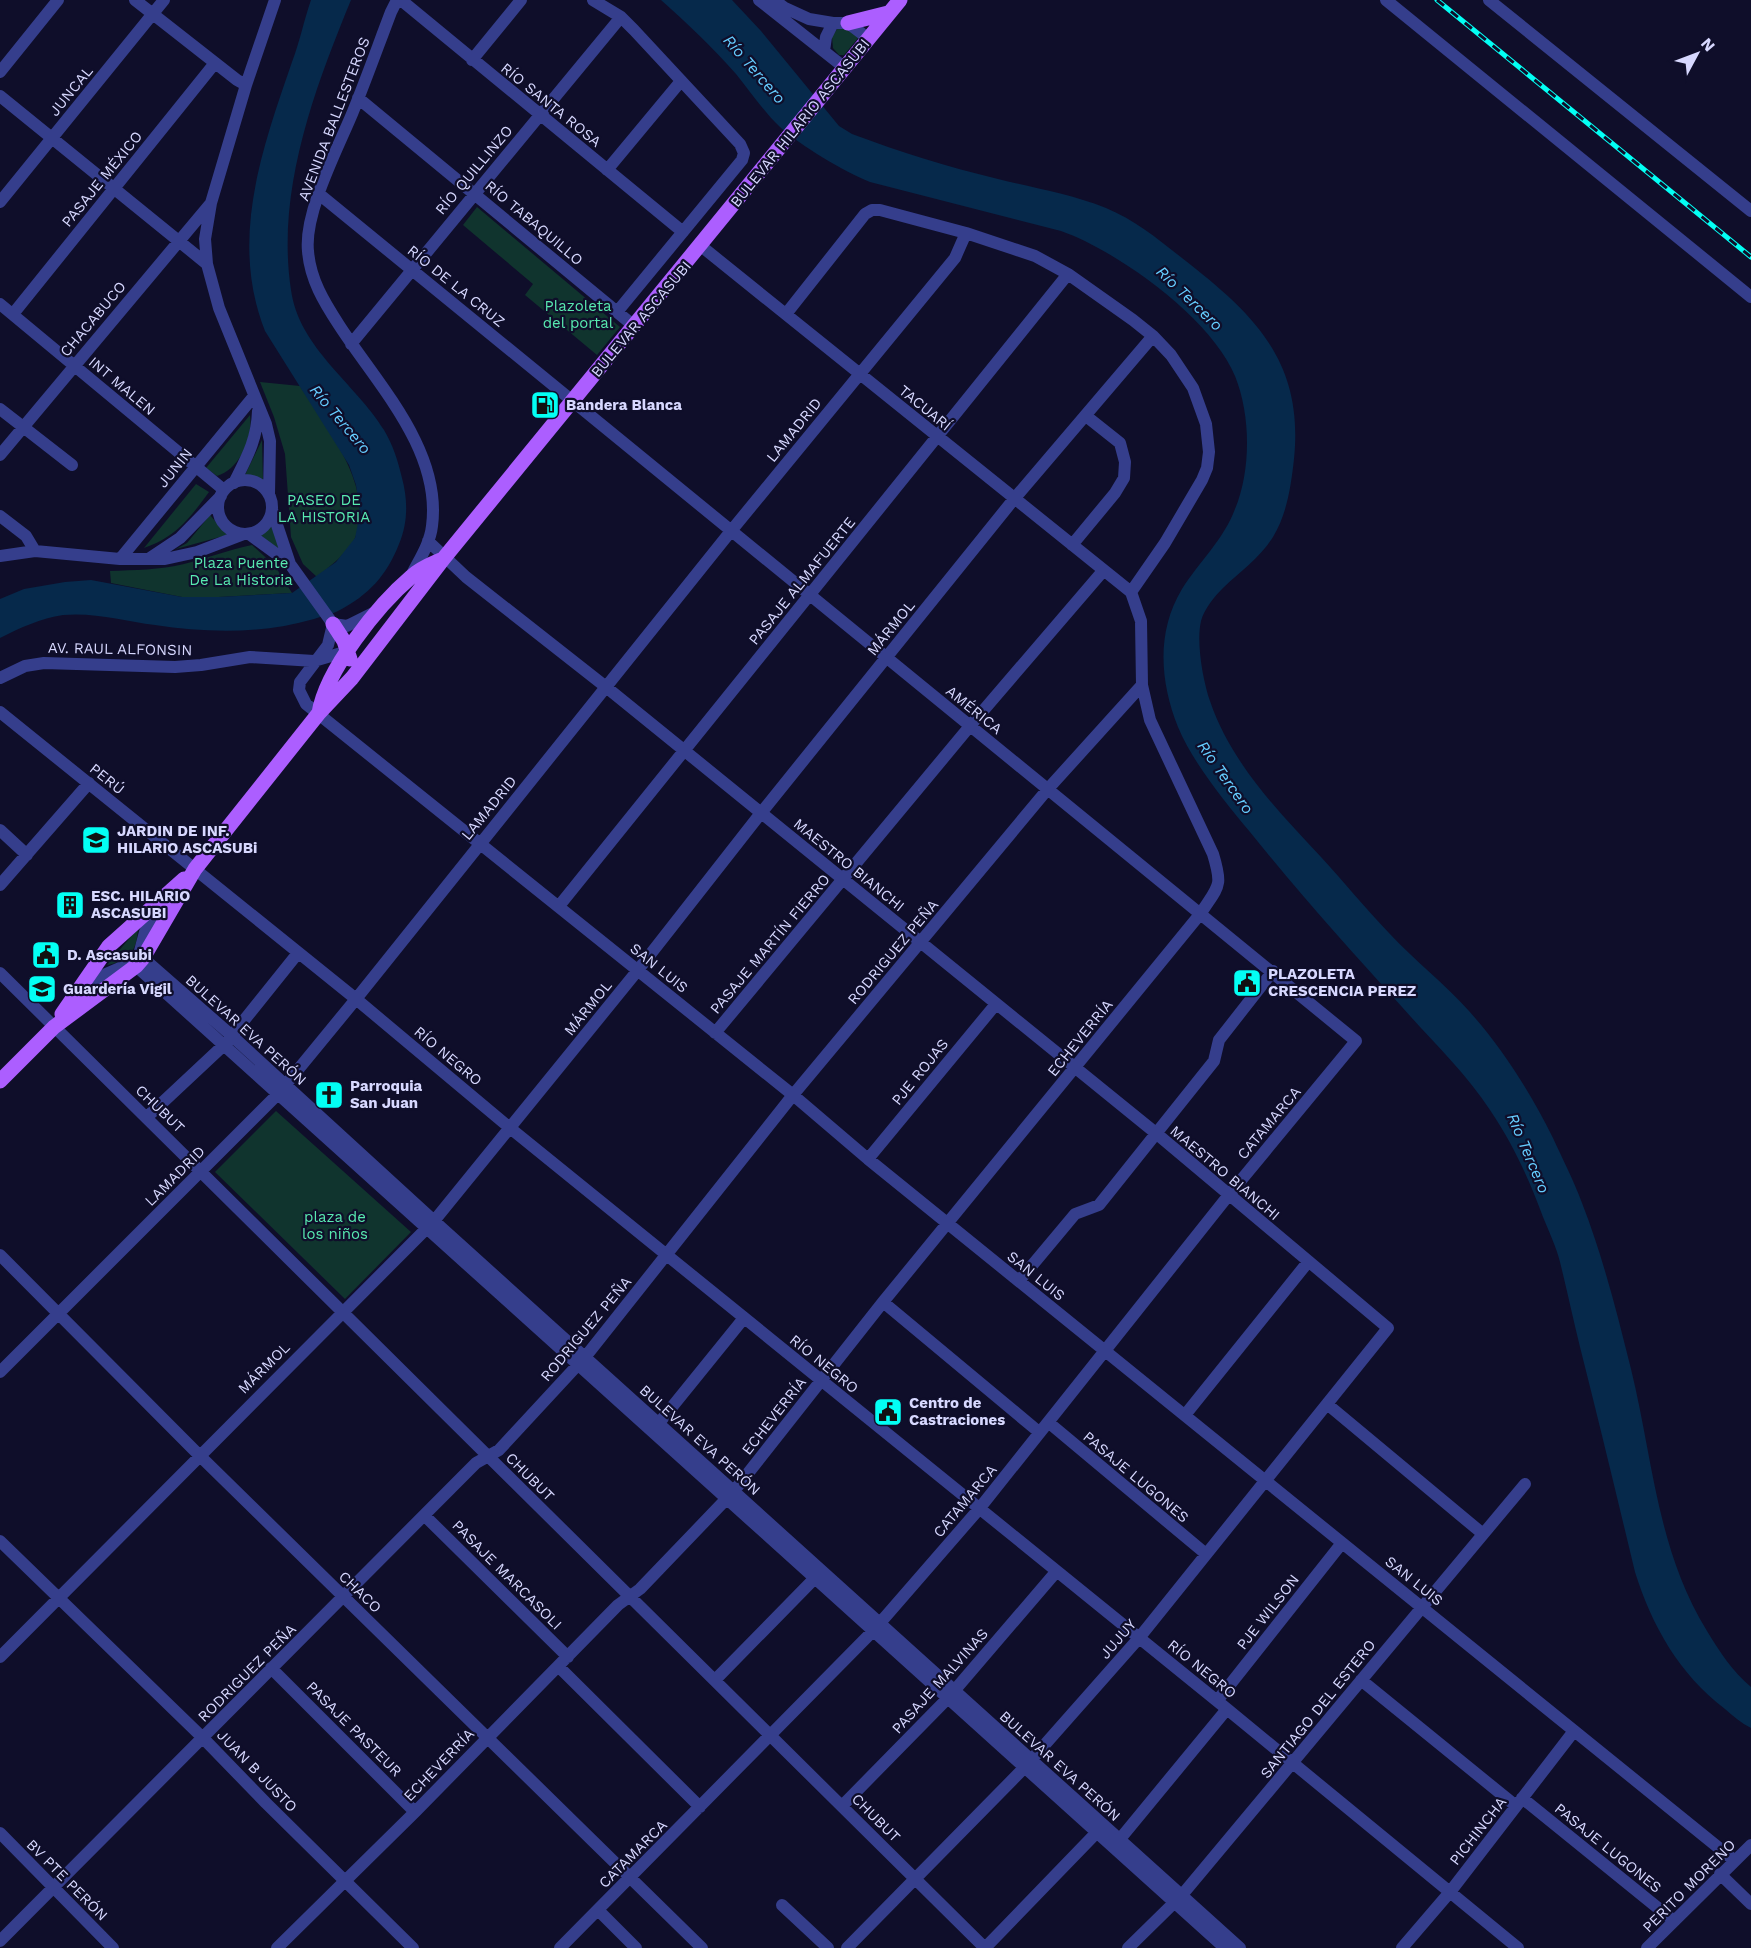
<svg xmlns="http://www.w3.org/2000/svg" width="1751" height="1948" font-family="'Work Sans',sans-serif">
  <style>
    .green { fill: #10342e }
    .water { fill: #06294b }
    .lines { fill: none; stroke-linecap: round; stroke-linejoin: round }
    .minor { stroke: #353e8c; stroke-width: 12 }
    .major { stroke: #ac5eff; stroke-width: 15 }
    .rail-casing { stroke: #03fff4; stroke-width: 5 }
    .rail { stroke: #0f0e2a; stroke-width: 3; stroke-dasharray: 9; stroke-linecap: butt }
    .labels { text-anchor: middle; stroke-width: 4.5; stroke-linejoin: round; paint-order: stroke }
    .street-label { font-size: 15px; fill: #d7d8ff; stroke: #0f0e2a }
    .park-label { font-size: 15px; fill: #58eab0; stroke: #0f0e2a }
    .poi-label { font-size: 15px; font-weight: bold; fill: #d7d8ff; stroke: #0f0e2a; text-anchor: start }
    .water-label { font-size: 16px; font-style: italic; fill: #65cdff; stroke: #0f0e2a }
  </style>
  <rect width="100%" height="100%" fill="#0f0e2a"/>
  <!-- green -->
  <path class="green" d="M846 27 859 37 844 55H839L833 48 832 37 837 29Z
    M477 207 620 327 597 355 525 295 533 284 463 225Z
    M260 382 300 386C325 425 376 488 355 538 349 552 329 567 317 577L303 564 291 537 285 454 274 417Z
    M250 415C253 438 240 469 217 476L206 468Z
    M262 440 263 481 245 475Z
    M196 484 209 492C190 518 176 537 144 548Z
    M210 515 227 535 176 549 187 543Z
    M271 523 281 551 259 534Z
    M252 545 275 566 292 593 219 597H182L111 583 110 571C134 570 160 570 184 564 207 558 228 550 252 545Z
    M138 928C137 950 130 961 107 965Z
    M276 1111 411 1232 345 1299 215 1172Z"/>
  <!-- water -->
  <path class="water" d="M311 0H351C314 90 276 191 291 290 299 348 355 383 384 430 393 445 398 461 402 478 408 500 408 523 399 544 387 575 369 595 338 611 331 615 322 616 314 619 263 634 208 633 155 625 125 621 94 612 63 615 41 618 20 628 0 638V599L24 589 65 582 91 580 182 597H219L292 593 336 562 355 538 360 513 356 485 349 465 265 331C229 240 262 149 292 62 300 41 304 20 311 0Z
    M661 0H732L761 31 839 126 852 134C900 152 948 167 998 179 1034 188 1071 194 1106 208 1135 220 1158 239 1182 258 1254 314 1304 361 1294 459 1291 486 1287 514 1273 537 1260 558 1241 571 1223 588 1215 596 1204 609 1201 621 1196 642 1203 681 1210 701 1231 763 1278 811 1321 857 1344 882 1366 909 1389 933 1414 960 1445 984 1469 1011 1503 1049 1530 1092 1553 1138 1563 1160 1574 1181 1582 1203 1603 1257 1617 1313 1631 1369 1653 1459 1657 1550 1707 1631 1719 1651 1733 1672 1751 1687V1728C1741 1723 1733 1716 1725 1709 1679 1674 1652 1626 1635 1572 1617 1497 1599 1422 1580 1347 1573 1319 1567 1290 1560 1262 1556 1246 1549 1232 1543 1217 1529 1179 1513 1144 1490 1110 1465 1072 1432 1041 1402 1007 1350 950 1298 892 1250 832 1225 802 1193 763 1178 727 1160 682 1156 632 1182 589 1199 562 1224 539 1235 509 1251 470 1251 416 1235 376 1212 319 1118 251 1061 231L870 182C843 171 801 146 780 127 763 111 750 91 736 74 712 47 687 23 661 0Z"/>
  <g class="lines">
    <!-- minor -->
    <path class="minor" d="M135 0 237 80 246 85
      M397 0 391 12C378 46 366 80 352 114 337 150 304 213 308 251 310 279 324 302 339 325 377 384 442 450 432 526 430 544 419 560 411 576
      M401 0 683 232
      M593 0 621 17 634 30 740 144 744 153 742 160 617 312
      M759 0 845 68
      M774 0 785 8 809 19 833 23H848L869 39
      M1386 0 1751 297
      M1489 0 1751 211
      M824 51 826 37 833 23
      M472 60 521 0
      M0 72 58 0
      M0 96 207 264
      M358 98 634 326
      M607 170 681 81
      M319 194 1356 1041 1228 1196 979 1509 873 1631 560 1948
      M0 202 164 0
      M701 246 1131 592
      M0 304 224 490
      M13 314 215 63
      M786 314 865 214 872 210H880L966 233 1035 256 1068 274 1133 320 1153 336 1171 355 1193 388 1206 424 1209 452 1207 468 1202 480 1165 543 1131 592
      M351 344 621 17
      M0 409 72 465
      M0 455 211 203
      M218 507a27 27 0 1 1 54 0a27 27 0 1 1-54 0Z
      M234 483C247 457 257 440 258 411
      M269 494 270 441 266 424 219 308 207 264 205 239 211 203 246 85 275 0
      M272 510 290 564 333 624
      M0 516 26 536 35 551
      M249 534 290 564
      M428 541 466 577 606 687 1157 1134 1388 1328 1139 1638 1025 1767 847 1948
      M1072 545 1115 493 1124 478 1125 462 1120 443 1086 416
      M0 556 35 551 120 559H165L197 552 244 534
      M150 558 180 538 221 496
      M120 559 254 396
      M333 624 328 645 300 682 299 690 306 704 793 1095 868 1159 1735 1861
      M333 624 347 626 373 613
      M0 678 25 666 44 663 175 667 201 665 250 657 314 661 348 651
      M0 712 356 999 510 1128 1227 1709 1518 1948
      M0 830 27 855
      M0 885 89 783
      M159 903 145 932 136 966 1225 1948
      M559 906 1068 274
      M0 973 985 1948
      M79 991 106 974 143 958 231 1035 434 1221 1240 1948
      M715 1033 970 726 1103 571
      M147 1117 225 1044 298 953
      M868 1159 996 1004
      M0 1255 199 1455 702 1948
      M1019 1281 1075 1214 1099 1205 1214 1061 1219 1040 1273 971
      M883 1302 1039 1432
      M0 1372 278 1094 356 999 731 531 955 258 966 233
      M1327 1404 1483 1534
      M1185 1415 1308 1262
      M1048 1422 1206 1554
      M659 1423 744 1318
      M425 1516 568 1657
      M0 1541 203 1738 266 1803 413 1948
      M0 1657 434 1221 638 970 761 813 1014 499 1153 336
      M558 1666 700 1807
      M271 1668 415 1812
      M715 1680 815 1578
      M1361 1680 1516 1806
      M1217 1701 1342 1543
      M1522 1798 1674 1921
      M842 1806 948 1698 1056 1572
      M0 1833 113 1948
      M1120 1839 1227 1709
      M1720 1874 1751 1904
      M782 1905 828 1948
      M598 1910 636 1948
      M0 1941 476 1463 499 1450 586 1356 793 1095 1047 790 1142 685
      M277 1948 415 1812 618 1605 640 1589 734 1491 883 1302 1201 913C1219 885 1223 887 1213 854L1150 720 1142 685 1141 621 1131 592
      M985 1948 1101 1828
      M1128 1948 1182 1895 1525 1484
      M1402 1948 1450 1892 1574 1731
      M1647 1948 1751 1845"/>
    <!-- major -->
    <path class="major" d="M848 23 888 13
      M333 624 344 641 350 659
      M319 713C326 670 378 605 411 577 420 568 432 564 443 559
      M62 1014 109 946 184 879
      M0 1081 54 1027 136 966 143 958 195 869 319 713 352 678 444 558 900 0"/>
    <!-- rail casing -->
    <g class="rail-casing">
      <path id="rail" d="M1437 0 1751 257"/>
    </g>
    <!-- rail -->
    <use href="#rail" class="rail"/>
  </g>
  <!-- icons -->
  <defs>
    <g id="fuel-square" transform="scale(1.5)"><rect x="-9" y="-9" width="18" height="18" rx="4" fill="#03fff4" stroke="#0f0e2a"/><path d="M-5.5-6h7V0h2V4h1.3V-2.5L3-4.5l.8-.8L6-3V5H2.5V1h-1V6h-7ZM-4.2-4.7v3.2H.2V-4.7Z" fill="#111"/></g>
    <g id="school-square" transform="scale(1.5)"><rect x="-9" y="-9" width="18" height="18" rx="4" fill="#03fff4" stroke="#0f0e2a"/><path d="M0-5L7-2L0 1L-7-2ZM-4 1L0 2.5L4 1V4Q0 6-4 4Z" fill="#111"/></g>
    <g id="building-square" transform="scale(1.5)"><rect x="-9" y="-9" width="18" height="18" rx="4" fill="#03fff4" stroke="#0f0e2a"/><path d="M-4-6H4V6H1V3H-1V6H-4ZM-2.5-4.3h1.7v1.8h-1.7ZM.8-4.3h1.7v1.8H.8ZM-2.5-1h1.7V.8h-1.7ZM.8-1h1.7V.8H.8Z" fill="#111"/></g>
    <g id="civic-square" transform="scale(1.5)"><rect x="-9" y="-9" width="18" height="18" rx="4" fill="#03fff4" stroke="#0f0e2a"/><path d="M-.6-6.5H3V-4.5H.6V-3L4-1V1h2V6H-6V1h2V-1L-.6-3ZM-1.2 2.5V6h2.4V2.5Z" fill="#111"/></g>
    <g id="church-square" transform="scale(1.5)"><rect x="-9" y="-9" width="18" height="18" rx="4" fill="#03fff4" stroke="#0f0e2a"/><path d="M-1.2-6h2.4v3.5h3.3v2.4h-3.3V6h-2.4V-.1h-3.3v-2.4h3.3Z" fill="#111"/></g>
  </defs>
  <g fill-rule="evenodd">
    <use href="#fuel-square" x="545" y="405"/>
    <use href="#school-square" x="96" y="840"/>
    <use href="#building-square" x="70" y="905"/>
    <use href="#civic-square" x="46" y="955"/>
    <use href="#civic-square" x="1247" y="983"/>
    <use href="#school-square" x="42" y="989"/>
    <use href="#church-square" x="329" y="1095"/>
    <use href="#civic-square" x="888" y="1412"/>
  </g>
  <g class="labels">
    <!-- street labels -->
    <g class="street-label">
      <text transform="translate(71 91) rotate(-51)" y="5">JUNCAL</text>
      <text transform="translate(551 105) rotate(39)" y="5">RÍO SANTA ROSA</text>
      <text transform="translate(334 119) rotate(-69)" y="5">AVENIDA BALLESTEROS</text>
      <text transform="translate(800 123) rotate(-51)" y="5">BULEVAR HILARIO ASCASUBI</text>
      <text transform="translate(474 170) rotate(-50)" y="5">RÍO QUILLINZO</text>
      <text transform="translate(102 179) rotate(-51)" y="5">PASAJE MÉXICO</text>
      <text transform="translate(534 223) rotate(40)" y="5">RÍO TABAQUILLO</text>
      <text transform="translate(456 286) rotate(39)" y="5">RÍO DE LA CRUZ</text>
      <text transform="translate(93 319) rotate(-50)" y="5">CHACABUCO</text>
      <text transform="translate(641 319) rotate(-50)" y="5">BULEVAR ASCASUBI</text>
      <text transform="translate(122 386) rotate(40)" y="5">INT MALEN</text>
      <text transform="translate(925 408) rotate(39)" y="5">TACUARÍ</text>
      <text transform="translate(794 430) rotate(-51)" y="5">LAMADRID</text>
      <text transform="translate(175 468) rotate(-51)" y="5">JUNIN</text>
      <text transform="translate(802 581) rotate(-51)" y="5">PASAJE ALMAFUERTE</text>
      <text transform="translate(891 628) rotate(-51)" y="5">MÁRMOL</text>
      <text transform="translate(120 649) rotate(1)" y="5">AV. RAUL ALFONSIN</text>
      <text transform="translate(974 710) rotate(39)" y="5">AMÉRICA</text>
      <text transform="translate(107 779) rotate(39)" y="5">PERÚ</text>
      <text transform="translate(489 808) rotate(-51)" y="5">LAMADRID</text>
      <text transform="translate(849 865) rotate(39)" y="5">MAESTRO BIANCHI</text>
      <text transform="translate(770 944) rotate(-50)" y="5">PASAJE MARTÍN FIERRO</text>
      <text transform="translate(893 952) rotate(-50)" y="5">RODRIGUEZ PEÑA</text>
      <text transform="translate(659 968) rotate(39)" y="5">SAN LUIS</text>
      <text transform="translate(588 1008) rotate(-51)" y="5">MÁRMOL</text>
      <text transform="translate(246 1030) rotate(42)" y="5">BULEVAR EVA PERÓN</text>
      <text transform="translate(1080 1038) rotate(-51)" y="5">ECHEVERRÍA</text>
      <text transform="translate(448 1056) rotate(40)" y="5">RÍO NEGRO</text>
      <text transform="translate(920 1072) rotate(-51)" y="5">PJE ROJAS</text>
      <text transform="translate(160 1109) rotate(44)" y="5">CHUBUT</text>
      <text transform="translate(1269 1123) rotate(-50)" y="5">CATAMARCA</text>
      <text transform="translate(1225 1173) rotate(40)" y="5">MAESTRO BIANCHI</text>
      <text transform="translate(175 1176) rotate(-45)" y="5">LAMADRID</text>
      <text transform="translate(1036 1276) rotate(39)" y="5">SAN LUIS</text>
      <text transform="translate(586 1329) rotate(-50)" y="5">RODRIGUEZ PEÑA</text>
      <text transform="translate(824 1364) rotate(39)" y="5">RÍO NEGRO</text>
      <text transform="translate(264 1368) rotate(-45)" y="5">MÁRMOL</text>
      <text transform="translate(774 1416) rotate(-52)" y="5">ECHEVERRÍA</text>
      <text transform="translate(700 1440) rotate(42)" y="5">BULEVAR EVA PERÓN</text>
      <text transform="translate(530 1477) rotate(45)" y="5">CHUBUT</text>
      <text transform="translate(1136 1477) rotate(40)" y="5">PASAJE LUGONES</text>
      <text transform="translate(965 1501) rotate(-50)" y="5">CATAMARCA</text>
      <text transform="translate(507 1575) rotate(45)" y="5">PASAJE MARCASOLI</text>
      <text transform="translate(1414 1581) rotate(39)" y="5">SAN LUIS</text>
      <text transform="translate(360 1592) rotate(44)" y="5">CHACO</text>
      <text transform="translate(1268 1612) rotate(-52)" y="5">PJE WILSON</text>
      <text transform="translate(1118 1639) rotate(-49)" y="5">JUJUY</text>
      <text transform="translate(1202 1669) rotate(39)" y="5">RÍO NEGRO</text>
      <text transform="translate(247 1673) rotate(-45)" y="5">RODRIGUEZ PEÑA</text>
      <text transform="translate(940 1681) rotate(-48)" y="5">PASAJE MALVINAS</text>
      <text transform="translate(1318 1709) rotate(-51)" y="5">SANTIAGO DEL ESTERO</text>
      <text transform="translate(354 1729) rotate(45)" y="5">PASAJE PASTEUR</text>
      <text transform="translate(439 1765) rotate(-46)" y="5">ECHEVERRÍA</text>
      <text transform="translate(1060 1766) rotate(42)" y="5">BULEVAR EVA PERÓN</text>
      <text transform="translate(257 1771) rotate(46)" y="5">JUAN B JUSTO</text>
      <text transform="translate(876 1818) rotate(45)" y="5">CHUBUT</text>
      <text transform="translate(1478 1831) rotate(-52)" y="5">PICHINCHA</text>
      <text transform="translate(1608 1848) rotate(39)" y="5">PASAJE LUGONES</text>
      <text transform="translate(633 1854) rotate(-45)" y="5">CATAMARCA</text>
      <text transform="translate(67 1880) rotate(45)" y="5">BV PTE PERÓN</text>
      <text transform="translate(1689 1886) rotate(-45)" y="5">PERITO MORENO</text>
    </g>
    <!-- park labels -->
    <g class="park-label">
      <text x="578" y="311">Plazoleta<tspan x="578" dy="17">del portal</tspan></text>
      <text x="324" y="505">PASEO DE<tspan x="324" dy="17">LA HISTORIA</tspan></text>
      <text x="241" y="568">Plaza Puente<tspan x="241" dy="17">De La Historia</tspan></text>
      <text x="335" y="1222">plaza de<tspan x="335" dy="17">los niños</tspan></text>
    </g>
    <!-- poi labels -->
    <g class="poi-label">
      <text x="566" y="410">Bandera Blanca</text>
      <text x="117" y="836">JARDIN DE INF.<tspan x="117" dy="17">HILARIO ASCASUBi</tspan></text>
      <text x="91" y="901">ESC. HILARIO<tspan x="91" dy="17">ASCASUBI</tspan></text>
      <text x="67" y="960">D. Ascasubi</text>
      <text x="1268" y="979">PLAZOLETA<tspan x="1268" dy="17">CRESCENCIA PEREZ</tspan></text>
      <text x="63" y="994">Guardería Vigil</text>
      <text x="350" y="1091">Parroquia<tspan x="350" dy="17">San Juan</tspan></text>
      <text x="909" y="1408">Centro de<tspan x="909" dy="17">Castraciones</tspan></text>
    </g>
    <!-- water labels -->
    <g class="water-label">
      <text transform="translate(755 69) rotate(49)" y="6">Río Tercero</text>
      <text transform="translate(1190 298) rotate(44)" y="6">Río Tercero</text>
      <text transform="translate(341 419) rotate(50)" y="6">Río Tercero</text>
      <text transform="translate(1226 777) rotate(55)" y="6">Río Tercero</text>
      <text transform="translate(1529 1153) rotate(67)" y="6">Río Tercero</text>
    </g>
  </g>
  <!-- north arrow -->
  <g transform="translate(1697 54) rotate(49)" stroke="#0f0e2a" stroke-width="4.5" paint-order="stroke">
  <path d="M0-4.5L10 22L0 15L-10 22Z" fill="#d7d8ff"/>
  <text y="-9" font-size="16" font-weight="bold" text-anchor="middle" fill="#d7d8ff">N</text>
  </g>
</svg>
